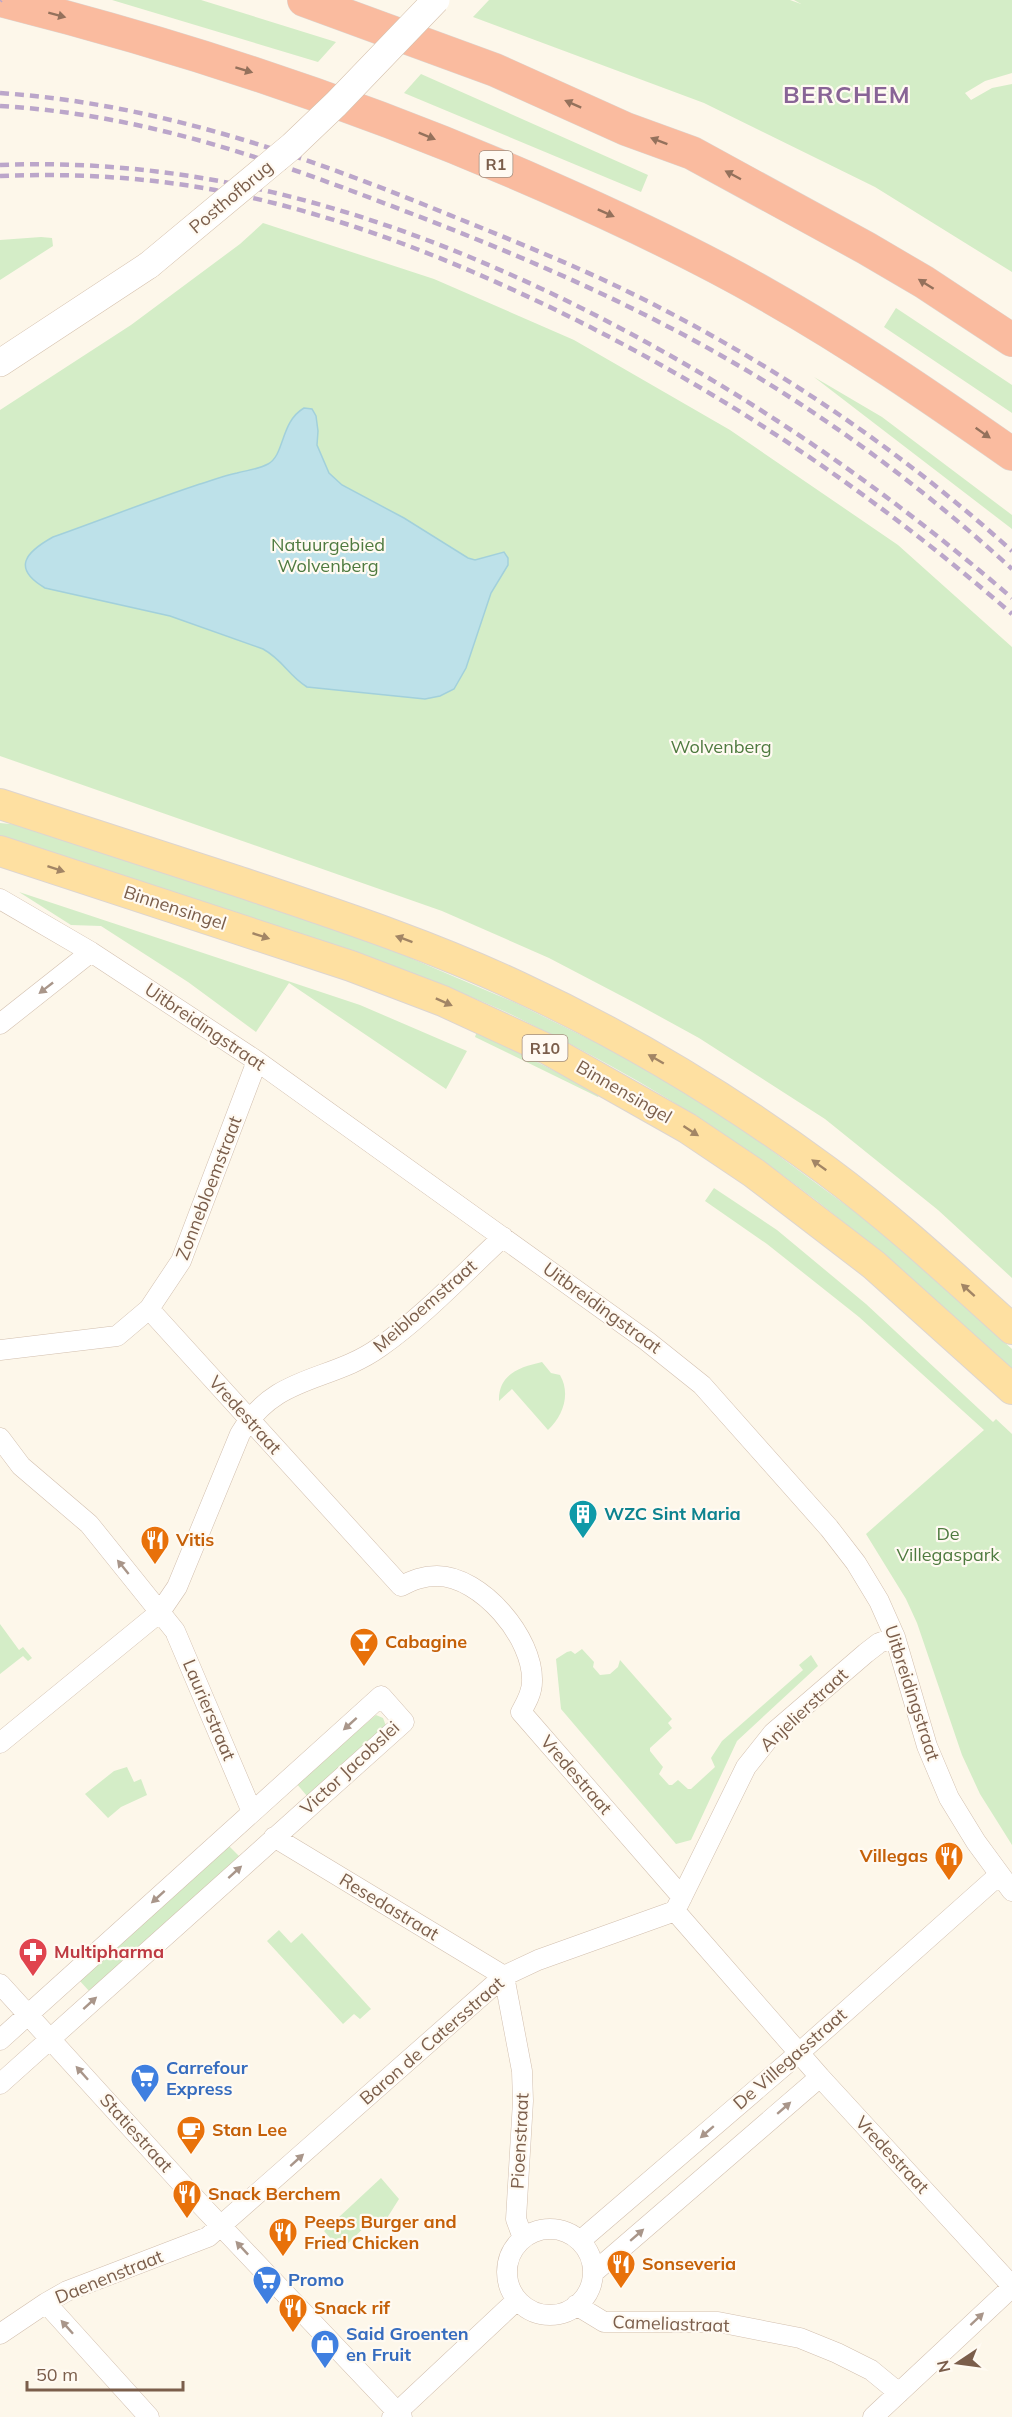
<svg xmlns="http://www.w3.org/2000/svg" width="1012" height="2417" font-family="Mulish,sans-serif">
  <style>
    .green { fill: #d4edc7 }
    .water { fill: #bde1e9; stroke: #a2d0db; stroke-width: 1.5 }
    .lines { fill: none; stroke-linecap: round; stroke-linejoin: round }
    .street-casing { stroke: #d2bfae; stroke-width: 21 }
    .secondary-casing { stroke: #d5c0ac; stroke-width: 28 }
    .primary-casing { stroke: #ddd5d0; stroke-width: 32 }
    .highway-casing { stroke: #ddd5d0; stroke-width: 34 }
    .street { stroke: #fff; stroke-width: 20 }
    .secondary { stroke: #fff; stroke-width: 27 }
    .primary { stroke: #fee0a1; stroke-width: 30 }
    .highway { stroke: #fabb9f; stroke-width: 33 }
    .rail { stroke: #bba6ca; stroke-width: 4.5; stroke-dasharray: 9 6; stroke-linecap: butt }
    .secondary-bridge-casing { stroke: #d5c0ac; stroke-width: 28; stroke-linecap: butt }
    .secondary-bridge { stroke: #fff; stroke-width: 27 }
    .oneway { fill: #94715c }
    .oneway2 { fill: #a28565 }
    .oneway3 { fill: #a9968a }
    .labels { text-anchor: middle; stroke-width: 4.5; stroke-linejoin: round; paint-order: stroke }
    .shield { fill: #fffaf2; stroke: #a38d7d; stroke-width: 1.5 }
    .shield-label { font-size: 16px; font-weight: bold; fill: #7b5e4b }
    .street-label { font-size: 18px; fill: #7b5e4b; stroke: #fffaf2 }
    .park-label { font-size: 18px; fill: #4e7a3f; stroke: #fffaf2 }
    .culture-label { font-size: 18px; font-weight: bold; fill: #0d838f; stroke: #fffaf2; text-anchor: start }
    .food-label { font-size: 18px; font-weight: bold; fill: #c56008; stroke: #fffaf2; text-anchor: start }
    .health-label { font-size: 18px; font-weight: bold; fill: #be3a42; stroke: #fffaf2; text-anchor: start }
    .shop-label { font-size: 18px; font-weight: bold; fill: #366cbe; stroke: #fffaf2; text-anchor: start }
    .district-label { font-size: 24px; font-weight: bold; letter-spacing: 1.5px; fill: #886496; stroke: #fffaf2 }
  </style>
  <rect width="100%" height="100%" fill="#fdf7ea"/>
  <!-- green -->
  <path class="green" d="M112 0H201L336 42 318 62Z
    M489 0H790L801 4 794 0H1012V73L985 81 965 93 971 100 992 88 1012 84V272L875 187 704 103 473 17Z
    M421 74 648 175 641 192 404 93Z
    M263 223 434 279 574 340 730 430 898 545 1012 647V1278L938 1210 825 1119 699 1038 637 1004 549 958 442 911 0 756V410L131 325 240 244Z
    M41 237 52 238 53 246 0 280V240Z
    M896 308 1012 385V413L884 327Z
    M814 377 882 417 1012 515V529Z
    M0 823 20 825 359 936 516 1003 599 1044 674 1085 760 1142 873 1225 1012 1349V1369C930 1295 848 1220 757 1157 679 1102 592 1053 506 1012 441 982 371 962 303 939 202 905 101 872 0 838Z
    M19 892 360 1005 467 1051 446 1089 289 983 256 1032 188 982 101 926 71 925Z
    M477 1031 599 1094 598 1097 475 1037Z
    M714 1188 777 1230 866 1304 993 1422 996 1419 1012 1434V1845L980 1794 962 1755 917 1623 906 1599 866 1534 984 1430 859 1317 767 1244 705 1201Z
    M542 1362 551 1373 560 1375C571 1394 563 1416 548 1430L512 1389 499 1401C498 1374 520 1367 542 1362Z
    M0 1624 19 1650 23 1647 32 1658 28 1661 23 1656 0 1674Z
    M582 1649 594 1662 593 1667 600 1675 610 1674 618 1667 620 1660 672 1719 668 1723 672 1728 650 1748V1751L663 1767 659 1774 669 1785H672L678 1780 688 1789H691L715 1767 711 1758 722 1741 803 1670 799 1665 811 1655 818 1666 737 1741 691 1840 676 1844 561 1709 556 1659 567 1652 571 1651 575 1654Z
    M376 1715 383 1718 386 1726 307 1796 296 1783Z
    M127 1767 134 1782 141 1779 147 1795 121 1807 108 1818 85 1794 114 1771Z
    M228 1845 240 1857 90 1992 79 1980Z
    M279 1930 291 1943 302 1933 371 2009 360 2019 354 2014 343 2024 267 1941Z
    M381 2178 399 2199 382 2226 374 2218 341 2250 324 2231Z"/>
  <!-- water -->
  <path class="water" d="M304 408 312 409 316 416 318 431 317 445 329 473 342 485 404 518 468 558 475 560 504 552 508 558V565L491 593 466 668 454 689 440 696 425 699 307 687C288 675 283 660 263 649L170 616 45 588C11 568 26 552 53 537 101 520 149 501 197 485 210 481 223 476 237 473 247 470 257 470 268 464 285 455 280 422 304 408Z"/>
  <g class="lines">
    <!-- street casing -->
    <g class="street-casing">
      <path id="street" d="M0 899 91 952 257 1061 647 1341 702 1385 829 1528 856 1563 879 1601 895 1637 927 1746 949 1798 976 1842 1012 1891
        M0 1024 91 952
        M149 1309 401 1586C413 1580 423 1576 437 1576 481 1576 534 1638 532 1682 532 1693 526 1703 521 1712L682 1897
        M0 1350 117 1336 149 1309 181 1261 257 1061
        M0 1438 21 1466 89 1524 175 1631 252 1812
        M895 1637 879 1643 866 1653 773 1733 746 1767 675 1911 820 2077 1012 2286
        M0 1743 160 1612 177 1587 240 1434C276 1373 330 1383 380 1347 425 1315 463 1274 503 1237
        M274 1837 504 1976
        M504 1976 522 2071 523 2101 516 2219 523 2238
        M0 1984 202 2206 402 2417
        M0 2040 381 1696 404 1722 0 2084
        M507 2272a43 43 0 1 1 86 0a43 43 0 1 1-86 0Z
        M580 2241 799 2053 999 1875
        M593 2273 820 2077
        M46 2303 149 2417
        M576 2305 604 2322H718L800 2338 837 2353 871 2370 899 2393
        M0 2334 46 2303 67 2291 208 2237 504 1976 538 1960 675 1911
        M392 2417 517 2300
        M873 2417 1012 2287"/>
    </g>
    <!-- secondary casing -->
    <g class="secondary-casing">
      <path id="secondary" d="M0 363 149 265"/>
    </g>
    <!-- primary casing -->
    <g class="primary-casing">
      <path id="primary" d="M0 804C79 830 158 855 237 881 332 913 428 944 519 987 627 1037 731 1100 827 1171 892 1219 952 1275 1012 1329
        M0 851 351 966 443 1001 549 1050 687 1128 754 1173 874 1265 1012 1389"/>
    </g>
    <!-- highway casing -->
    <g class="highway-casing">
      <path id="highway" d="M0 0C187 47 370 108 546 186 621 219 696 254 767 295 852 343 932 398 1012 454
        M304 0 495 70 626 129 692 153 866 248 924 282 1012 340"/>
    </g>
    <!-- street -->
    <use href="#street" class="street"/>
    <!-- secondary -->
    <use href="#secondary" class="secondary"/>
    <!-- primary -->
    <use href="#primary" class="primary"/>
    <!-- highway -->
    <use href="#highway" class="highway"/>
    <!-- rail -->
    <path class="rail" d="M0 1 1 0
      M0 93C149 103 288 150 425 205 486 230 548 254 608 282 754 351 893 443 1012 551
      M0 106C138 114 261 156 389 205 481 240 572 277 659 322 787 387 906 472 1012 569
      M0 165C200 157 383 212 561 298 725 378 874 479 1012 598
      M0 176C72 173 144 177 215 190 320 210 423 248 520 293 700 376 863 484 1012 614"/>
    <!-- secondary-bridge casing -->
    <g class="secondary-bridge-casing">
      <path id="secondary-bridge" d="M149 265 292 146 336 104 436 0"/>
    </g>
    <!-- secondary-bridge -->
    <use href="#secondary-bridge" class="secondary-bridge"/>
  </g>
  <!-- one-way arrows -->
  <defs><path id="oneway-solid" d="M-6-.8H1V-3.2L6.5 0L1 3.2V.8H-6Z" transform="scale(1.5)"/></defs>
  <g class="oneway">
    <use href="#oneway-solid" transform="translate(57 15) rotate(15)"/>
    <use href="#oneway-solid" transform="translate(244 70) rotate(17)"/>
    <use href="#oneway-solid" transform="translate(573 104) rotate(-156)"/>
    <use href="#oneway-solid" transform="translate(427 136) rotate(22)"/>
    <use href="#oneway-solid" transform="translate(659 141) rotate(-159)"/>
    <use href="#oneway-solid" transform="translate(733 175) rotate(-152)"/>
    <use href="#oneway-solid" transform="translate(606 213) rotate(24)"/>
    <use href="#oneway-solid" transform="translate(926 284) rotate(-148)"/>
    <use href="#oneway-solid" transform="translate(983 433) rotate(35)"/>
  </g>
  <g class="oneway2">
    <use href="#oneway-solid" transform="translate(56 869) rotate(18)"/>
    <use href="#oneway-solid" transform="translate(261 936) rotate(18)"/>
    <use href="#oneway-solid" transform="translate(404 939) rotate(-160)"/>
    <use href="#oneway-solid" transform="translate(444 1002) rotate(24)"/>
    <use href="#oneway-solid" transform="translate(656 1059) rotate(-150)"/>
    <use href="#oneway-solid" transform="translate(691 1131) rotate(33)"/>
    <use href="#oneway-solid" transform="translate(819 1165) rotate(-144)"/>
    <use href="#oneway-solid" transform="translate(968 1290) rotate(-138)"/>
  </g>
  <g class="oneway3">
    <use href="#oneway-solid" transform="translate(46 988) rotate(142)"/>
    <use href="#oneway-solid" transform="translate(123 1567) rotate(-129)"/>
    <use href="#oneway-solid" transform="translate(350 1724) rotate(138)"/>
    <use href="#oneway-solid" transform="translate(235 1872) rotate(-42)"/>
    <use href="#oneway-solid" transform="translate(158 1897) rotate(138)"/>
    <use href="#oneway-solid" transform="translate(90 2003) rotate(-42)"/>
    <use href="#oneway-solid" transform="translate(82 2073) rotate(-132)"/>
    <use href="#oneway-solid" transform="translate(784 2108) rotate(-41)"/>
    <use href="#oneway-solid" transform="translate(707 2132) rotate(139)"/>
    <use href="#oneway-solid" transform="translate(297 2160) rotate(-42)"/>
    <use href="#oneway-solid" transform="translate(637 2235) rotate(-41)"/>
    <use href="#oneway-solid" transform="translate(242 2248) rotate(-133)"/>
    <use href="#oneway-solid" transform="translate(977 2319) rotate(-43)"/>
    <use href="#oneway-solid" transform="translate(67 2327) rotate(-132)"/>
  </g>
  <!-- icons -->
  <defs>
    <g id="building-pin" transform="scale(1.5)"><path d="M0 17L-7.5 6A9.5 9.5 0 1 1 7.5 6Z" fill="#0f9aa8" stroke="#fffaf2"/><path d="M-4-6H4V6H1V3H-1V6H-4ZM-2.5-4.3h1.7v1.8h-1.7ZM.8-4.3h1.7v1.8H.8ZM-2.5-1h1.7V.8h-1.7ZM.8-1h1.7V.8H.8Z" fill="#fff"/></g>
    <g id="restaurant-pin" transform="scale(1.5)"><path d="M0 17L-7.5 6A9.5 9.5 0 1 1 7.5 6Z" fill="#e8710a" stroke="#fffaf2"/><path d="M-5-6h1v4h1v-4h1v4h1v-4h1v5L-1.5 .5V6h-2V.5L-5-1ZM5-6V6H3V1.5H1.5Q1.5-4 5-6Z" fill="#fff"/></g>
    <g id="bar-pin" transform="scale(1.5)"><path d="M0 17L-7.5 6A9.5 9.5 0 1 1 7.5 6Z" fill="#e8710a" stroke="#fffaf2"/><path d="M-6-5H6L.8 .8V4.5H3.5V6h-7V4.5H-.8V.8Z" fill="#fff"/></g>
    <g id="pharmacy-pin" transform="scale(1.5)"><path d="M0 17L-7.5 6A9.5 9.5 0 1 1 7.5 6Z" fill="#e0444e" stroke="#fffaf2"/><path d="M-2-6h4v4h4v4h-4v4h-4v-4h-4v-4h4Z" fill="#fff"/></g>
    <g id="supermarket-pin" transform="scale(1.5)"><path d="M0 17L-7.5 6A9.5 9.5 0 1 1 7.5 6Z" fill="#3f7fe0" stroke="#fffaf2"/><path d="M-6-5.5h2.5l.6 2H6L4.5 2H-2.5L-4.4-4H-6ZM-1.5 3.2a1.3 1.3 0 1 0 .1 0ZM3 3.2a1.3 1.3 0 1 0 .1 0Z" fill="#fff"/></g>
    <g id="cafe-pin" transform="scale(1.5)"><path d="M0 17L-7.5 6A9.5 9.5 0 1 1 7.5 6Z" fill="#e8710a" stroke="#fffaf2"/><path d="M-5.5-4.5H6V0H3Q3 3.5 0 3.5H-2.5Q-5.5 3.5-5.5 0ZM3-3.2v2h1.7v-2ZM-6 4.5H4V6H-6Z" fill="#fff"/></g>
    <g id="shop-pin" transform="scale(1.5)"><path d="M0 17L-7.5 6A9.5 9.5 0 1 1 7.5 6Z" fill="#3f7fe0" stroke="#fffaf2"/><path d="M-5-2.5h2.3a2.7 3.5 0 0 1 5.4 0H5L5.5 6h-11ZM-1.5-2.5h3a1.5 2.3 0 0 0-3 0Z" fill="#fff"/></g>
  </defs>
  <g fill-rule="evenodd">
    <use href="#building-pin" x="583" y="1514"/>
    <use href="#restaurant-pin" x="155" y="1540"/>
    <use href="#bar-pin" x="364" y="1642"/>
    <use href="#restaurant-pin" x="949" y="1856"/>
    <use href="#pharmacy-pin" x="33" y="1952"/>
    <use href="#supermarket-pin" x="145" y="2078"/>
    <use href="#cafe-pin" x="191" y="2130"/>
    <use href="#restaurant-pin" x="187" y="2194"/>
    <use href="#restaurant-pin" x="283" y="2232"/>
    <use href="#restaurant-pin" x="621" y="2264"/>
    <use href="#supermarket-pin" x="267" y="2280"/>
    <use href="#restaurant-pin" x="293" y="2308"/>
    <use href="#shop-pin" x="325" y="2344"/>
  </g>
  <g class="labels">
    <!-- shield labels -->
    <g class="shield">
      <rect x="479.5" y="151" width="33" height="26" rx="4.5"/>
      <rect x="522.5" y="1035" width="45" height="26" rx="4.5"/>
    </g>
    <g class="shield-label">
      <text x="496" y="170">R1</text>
      <text x="545" y="1054">R10</text>
    </g>
    <!-- street labels -->
    <g class="street-label">
      <text transform="translate(231 197) rotate(-40)" y="6">Posthofbrug</text>
      <text transform="translate(175 908) rotate(18)" y="6">Binnensingel</text>
      <text transform="translate(205 1027) rotate(34)" y="6">Uitbreidingstraat</text>
      <text transform="translate(624 1092) rotate(30)" y="6">Binnensingel</text>
      <text transform="translate(209 1188) rotate(-69)" y="6">Zonnebloemstraat</text>
      <text transform="translate(425 1306) rotate(-41)" y="6">Meibloemstraat</text>
      <text transform="translate(602 1308) rotate(36)" y="6">Uitbreidingstraat</text>
      <text transform="translate(245 1415) rotate(48)" y="6">Vredestraat</text>
      <text transform="translate(912 1693) rotate(72)" y="6">Uitbreidingstraat</text>
      <text transform="translate(209 1710) rotate(67)" y="6">Laurierstraat</text>
      <text transform="translate(804 1710) rotate(-43)" y="6">Anjelierstraat</text>
      <text transform="translate(350 1768) rotate(-43)" y="6">Victor Jacobslei</text>
      <text transform="translate(576 1775) rotate(49)" y="6">Vredestraat</text>
      <text transform="translate(389 1907) rotate(31)" y="6">Resedastraat</text>
      <text transform="translate(432 2041) rotate(-41)" y="6">Baron de Catersstraat</text>
      <text transform="translate(790 2059) rotate(-41)" y="6">De Villegasstraat</text>
      <text transform="translate(136 2133) rotate(48)" y="6">Statiestraat</text>
      <text transform="translate(520 2141) rotate(-87)" y="6">Pioenstraat</text>
      <text transform="translate(892 2155) rotate(47)" y="6">Vredestraat</text>
      <text transform="translate(109 2277) rotate(-22)" y="6">Daenenstraat</text>
      <text transform="translate(671 2324) rotate(2)" y="6">Cameliastraat</text>
    </g>
    <!-- park labels -->
    <g class="park-label">
      <text x="328" y="551">Natuurgebied<tspan x="328" dy="21">Wolvenberg</tspan></text>
      <text x="721" y="753">Wolvenberg</text>
      <text x="948" y="1540">De<tspan x="948" dy="21">Villegaspark</tspan></text>
    </g>
    <!-- culture labels -->
    <g class="culture-label">
      <text x="604" y="1520">WZC Sint Maria</text>
    </g>
    <!-- food labels -->
    <g class="food-label">
      <text x="176" y="1546">Vitis</text>
      <text x="385" y="1648">Cabagine</text>
      <text x="928" y="1862" text-anchor="end">Villegas</text>
      <text x="212" y="2136">Stan Lee</text>
      <text x="208" y="2200">Snack Berchem</text>
      <text x="304" y="2228">Peeps Burger and<tspan x="304" dy="21">Fried Chicken</tspan></text>
      <text x="642" y="2270">Sonseveria</text>
      <text x="314" y="2314">Snack rif</text>
    </g>
    <!-- health labels -->
    <g class="health-label">
      <text x="54" y="1958">Multipharma</text>
    </g>
    <!-- shop labels -->
    <g class="shop-label">
      <text x="166" y="2074">Carrefour<tspan x="166" dy="21">Express</tspan></text>
      <text x="288" y="2286">Promo</text>
      <text x="346" y="2340">Said Groenten<tspan x="346" dy="21">en Fruit</tspan></text>
    </g>
    <!-- district labels -->
    <g class="district-label">
      <text x="847" y="103">BERCHEM</text>
    </g>
  </g>
  <!-- north arrow -->
  <g transform="translate(958 2363) rotate(257)" stroke="#fffaf2" stroke-width="4.5" paint-order="stroke">
  <path d="M0-4.5L10 22L0 15L-10 22Z" fill="#7b5e4b"/>
  <text y="-9" font-size="16" font-weight="bold" text-anchor="middle" fill="#7b5e4b">N</text>
  </g>
  <!-- scale -->
  <path d="M27 2381v9h156v-9" fill="none" stroke="#7b5e4b" stroke-width="3"/>
  <text x="36" y="2381" font-size="18" fill="#7b5e4b" stroke="#fffaf2" stroke-width="4.5" paint-order="stroke">50 m</text>
</svg>
